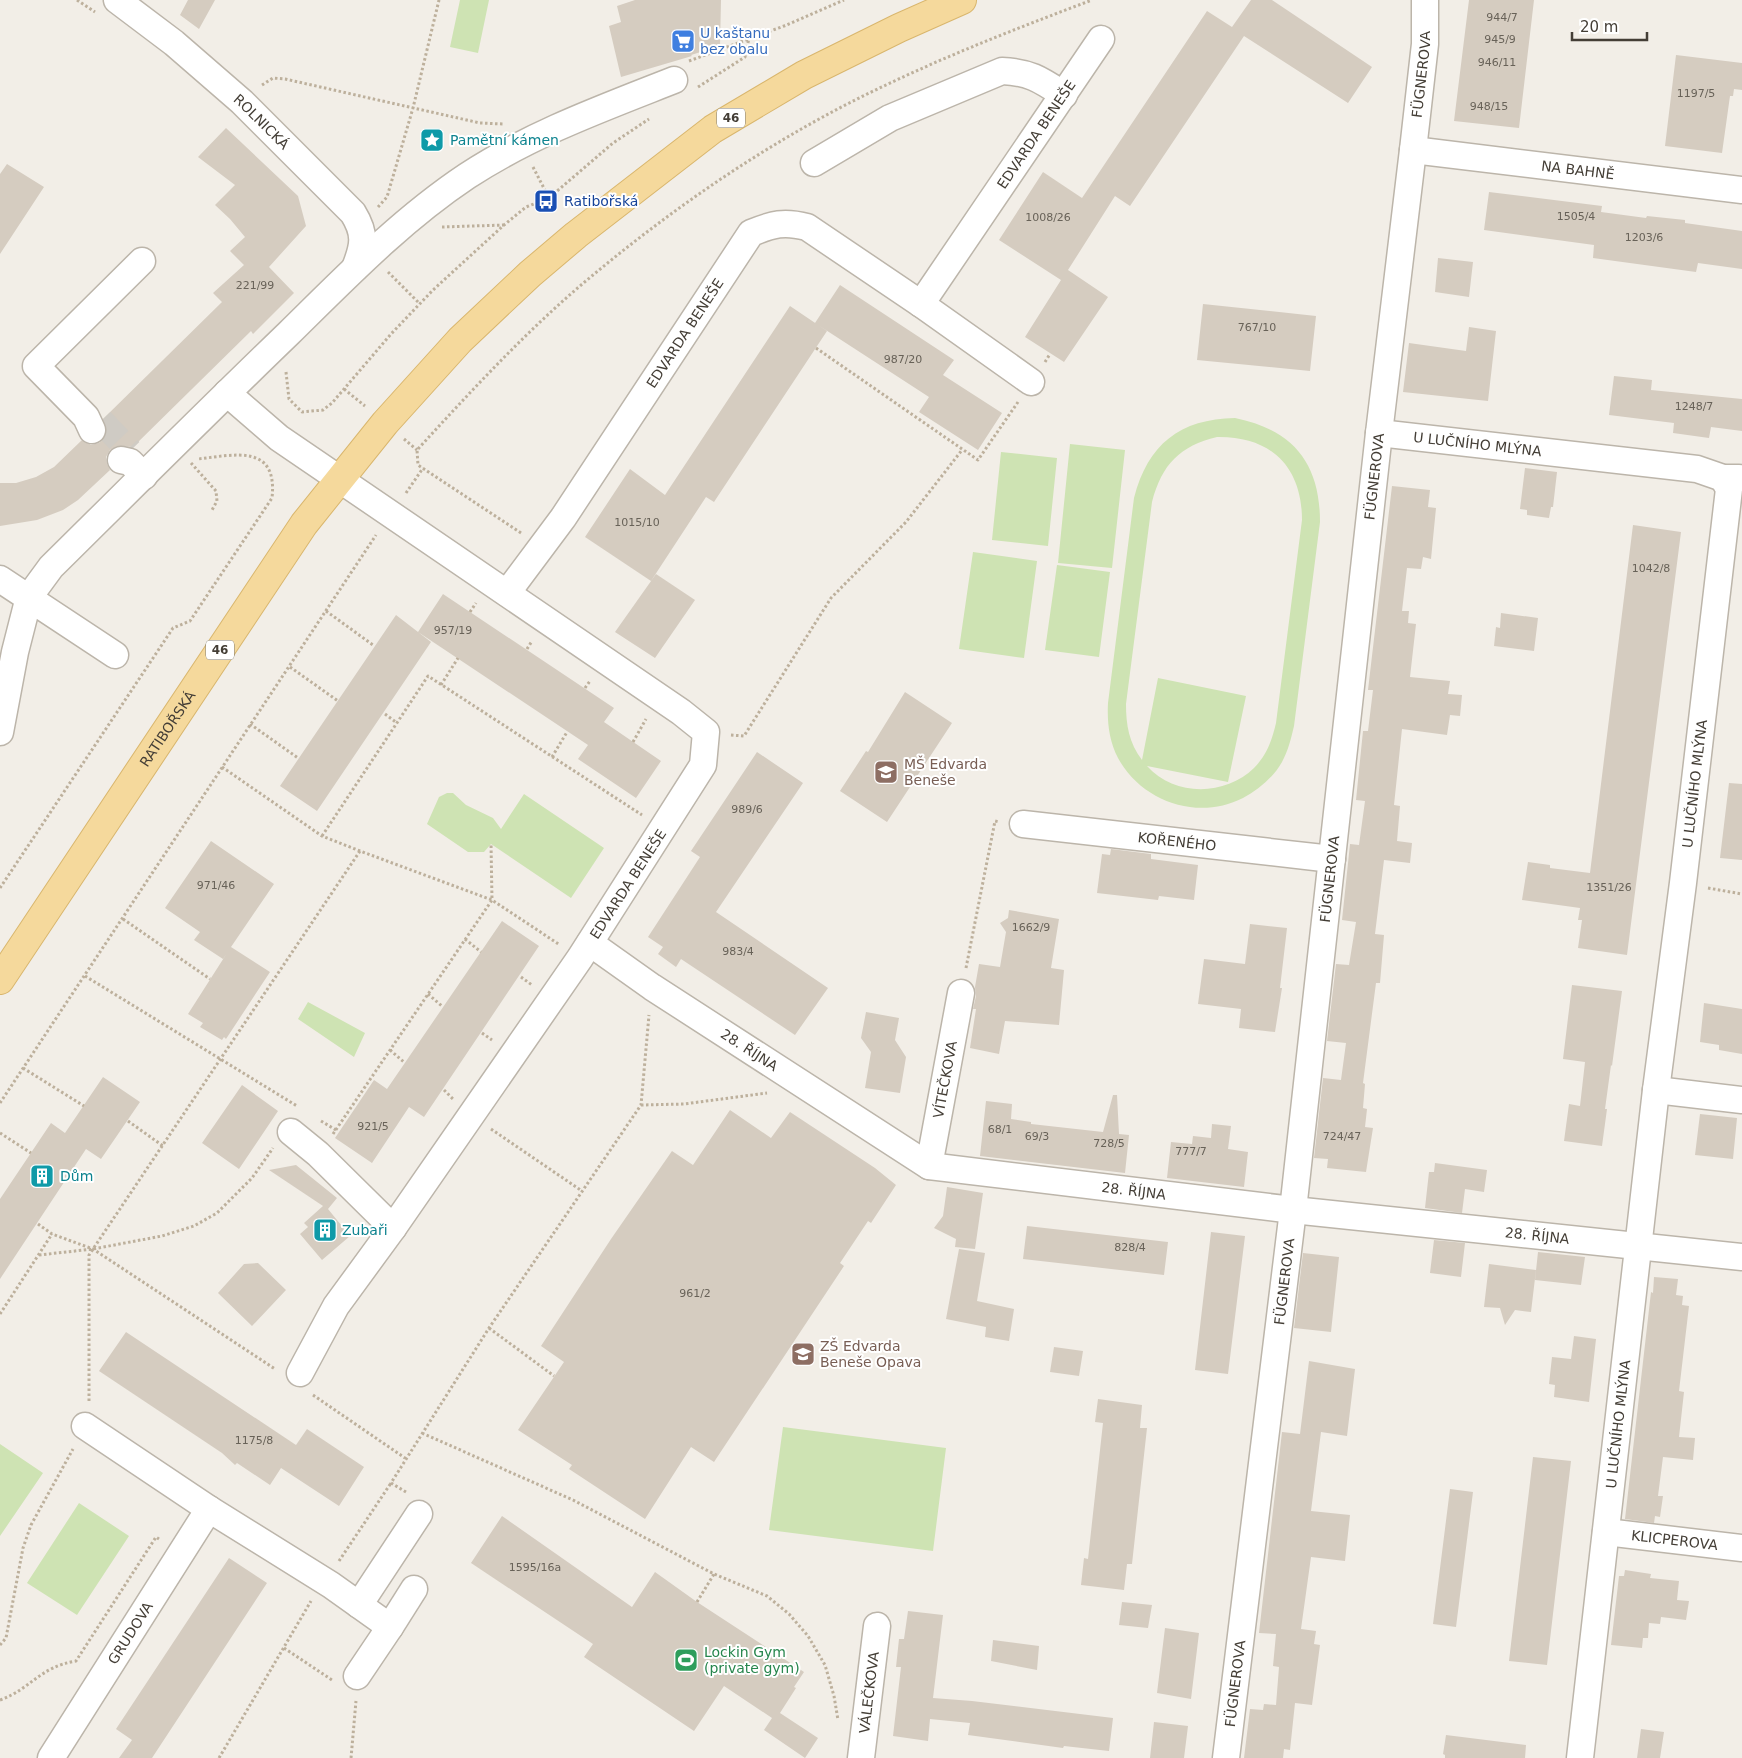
<svg xmlns="http://www.w3.org/2000/svg" width="1742" height="1758" font-family="'DejaVu Sans',sans-serif">
  <style>
    .green { fill: #cee3b3; fill-rule: evenodd }
    .building { fill: #d5ccc0 }
    .lines { fill: none; stroke-linecap: round; stroke-linejoin: round }
    .minor-tunnel { stroke: #cfcbc4; stroke-width: 26; stroke-dasharray: 26 13; stroke-linecap: butt }
    .minor-casing { stroke: #bcb5aa; stroke-width: 29 }
    .major-casing { stroke: #d9b66d; stroke-width: 30 }
    .path { stroke: #bdb09c; stroke-width: 3; stroke-dasharray: 2.5 2.5; stroke-linecap: butt }
    .minor { stroke: #fff; stroke-width: 26 }
    .major { stroke: #f5d99c; stroke-width: 28 }
    .labels { text-anchor: middle; stroke-width: 4; stroke-linejoin: round; paint-order: stroke }
    .number-label { font-size: 11px; fill: #686258 }
    .shield { fill: #fff; stroke: #7c7872; stroke-width: 1 }
    .shield-label { font-size: 12px; font-weight: bold; fill: #443e36 }
    .shop-label { font-size: 14px; fill: #366cbe; stroke: #fff; text-anchor: start }
    .street-label { font-size: 14px; fill: #443e36; stroke: #fff }
    .culture-label { font-size: 14px; fill: #0d838f; stroke: #fff; text-anchor: start }
    .transit-label { font-size: 14px; fill: #164399; stroke: #fff; text-anchor: start }
    .education-label { font-size: 14px; fill: #785e54; stroke: #fff; text-anchor: start }
    .leisure-label { font-size: 14px; fill: #27864d; stroke: #fff; text-anchor: start }
  </style>
  <rect width="100%" height="100%" fill="#f2eee7"/>
  <!-- green -->
  <path class="green" d="M460 0H489L478 53 450 47Z
    M1235 418C1293 430 1320 463 1320 522L1294 726C1291 739 1288 751 1282 762 1273 778 1258 790 1243 798 1198 821 1142 802 1118 758 1109 741 1107 722 1108 703L1134 498C1148 444 1180 419 1235 418ZM1217 437C1271 436 1302 467 1302 520L1276 723C1272 740 1267 755 1254 768 1225 796 1175 797 1147 766L1228 782 1246 696 1158 678 1142 760C1129 743 1126 725 1126 704L1152 502C1162 464 1180 446 1217 437Z
    M1070 444 1125 450 1112 568 1058 563Z
    M1001 452 1057 458 1048 546 992 540Z
    M973 552 1037 561 1024 658 959 649Z
    M1057 565 1110 572 1099 657 1045 650Z
    M447 793H453L466 805 493 818 501 829 524 794 604 848 571 898 491 844 484 852H468L427 824 439 797Z
    M308 1002 365 1033 354 1057 298 1019Z
    M783 1427 946 1448 933 1551 769 1530Z
    M0 1444 43 1473 0 1536Z
    M79 1503 129 1536 77 1615 27 1583Z"/>
  <!-- building -->
  <path class="building" d="M188 0H215L199 29 180 15Z
    M635 0H721L720 46 691 55 692 56 621 77 609 26 621 22 617 6Z
    M1251 0H1272L1372 67 1348 103 1244 36 1130 206 1115 196 1068 270 1108 297 1064 362 1025 337 1061 280 999 240 1043 172 1082 198 1207 11 1232 27Z
    M1469 0H1534L1519 128 1454 121Z
    M1676 55 1742 63V90L1734 89 1733 96H1730L1722 153 1665 146Z
    M226 128 298 196 306 226 269 267 294 293 253 334 251 331 133 447 117 446 110 450 106 457 107 464 110 470 78 500 63 510 37 520 0 526V483H16L36 477 54 467 82 440 91 445 99 443 104 439 107 431 103 419 222 302 213 293 244 265 230 251 245 237 230 219 215 205 235 185 198 157Z
    M7 164 44 187 0 254V174Z
    M1489 192 1602 206 1601 212 1646 218 1647 216 1685 220V223L1742 231V269L1698 263 1696 272 1593 258 1594 245 1484 230Z
    M1438 258 1473 262 1469 297 1435 292Z
    M840 285 954 360 943 375 1002 413 978 450 919 412 929 397 815 323Z
    M1203 304 1316 316 1310 371 1197 360Z
    M790 306 827 331 714 502 706 497 651 581 585 537 630 469 665 495Z
    M1469 327 1496 331 1488 401 1403 392 1409 343 1466 351Z
    M1614 376 1652 380 1651 390 1742 399V431L1711 427 1709 438 1673 433 1674 423 1609 415Z
    M1525 468 1557 472 1553 507H1551L1549 518 1527 515V510L1520 509Z
    M1392 486 1430 490 1428 507 1436 508 1431 559 1423 557 1421 569 1407 568 1402 611H1409L1408 623 1416 624 1410 677 1450 681 1448 694 1462 695 1460 716 1450 715 1447 735 1402 729 1394 805 1400 806 1397 841 1412 843 1410 863 1384 860 1375 934 1384 935 1380 983H1376L1363 1083 1365 1084 1363 1108 1367 1109 1365 1127 1373 1128 1366 1172 1327 1168 1328 1159 1314 1158 1323 1078 1341 1080 1346 1043 1327 1041 1336 964 1349 965 1356 922 1342 920 1350 844 1359 845 1365 801 1356 800 1363 731H1368L1373 690H1368Z
    M1633 525 1681 532 1627 955 1578 948 1582 920H1578L1580 908 1522 900 1528 862 1550 865V868L1590 873Z
    M656 574 695 600 655 658 615 632Z
    M443 594 614 708 604 722 661 761 636 798 578 759 588 745 418 632Z
    M1501 613 1538 618 1534 651 1494 646 1496 627 1500 628Z
    M396 615 431 642 317 811 280 786Z
    M905 692 952 723 887 822 840 791 866 751 868 752Z
    M757 752 803 783 716 912 828 988 795 1035 681 959 676 967 658 954 663 947 648 937 700 857 691 851Z
    M1729 783 1742 784V860L1720 858Z
    M211 841 274 884 231 947 270 972 226 1039 224 1037 222 1040 200 1027 203 1023 188 1014 227 953 223 959 194 940 200 932 165 908Z
    M1111 849 1151 854V859L1198 865 1194 900 1159 896 1158 900 1097 893 1102 854 1110 855Z
    M1009 910 1059 919 1051 968 1064 970 1059 1025 1005 1021 999 1054 970 1048 976 1009H973L976 996 975 987 979 964 1000 967 1006 932 1000 923 1008 918Z
    M502 921 539 946 424 1117 409 1107 372 1163 335 1138 374 1080 387 1089Z
    M1250 924 1287 928 1280 988H1282L1275 1032 1239 1028 1241 1009 1198 1004 1204 959 1245 964Z
    M1572 985 1622 991 1612 1066 1611 1065 1605 1109H1607L1602 1146 1564 1141 1569 1104 1580 1106 1585 1062 1563 1059Z
    M1704 1003 1742 1009V1054L1719 1050V1045L1700 1042Z
    M866 1012 899 1018 895 1040 906 1057 900 1093 865 1088 871 1052 861 1038Z
    M103 1077 140 1102 101 1159 86 1149 0 1279V1199L51 1123 65 1133Z
    M242 1085 278 1111 239 1169 202 1143Z
    M1113 1095H1117L1119 1134 1129 1135 1125 1173 980 1156 986 1101 1012 1104 1011 1119 1031 1122V1124L1103 1132Z
    M730 1110 771 1138 790 1112 875 1168 896 1185 871 1223 868 1221 840 1263 844 1266 714 1462 691 1447 645 1519 569 1469 572 1465 518 1430 564 1362 541 1346 611 1239 672 1151 693 1165Z
    M1700 1114 1737 1118 1733 1159 1695 1155Z
    M1212 1124 1231 1126 1228 1149 1248 1152 1244 1187 1167 1178 1171 1142 1192 1144 1193 1136 1211 1138Z
    M1435 1163 1487 1170 1484 1192 1465 1189 1462 1213 1425 1208 1429 1172H1434Z
    M296 1165 337 1198 328 1209 350 1236 322 1260 300 1234 308 1227 304 1223 323 1206 269 1170Z
    M947 1187 983 1193 975 1249 955 1247 956 1239 934 1228 943 1216Z
    M1027 1226 1168 1242 1164 1275 1023 1259Z
    M1211 1232 1245 1236 1228 1374 1195 1370Z
    M1434 1240 1465 1243 1461 1277 1430 1273Z
    M959 1249 985 1253 977 1301 1014 1309 1009 1341 985 1337 986 1327 946 1319Z
    M1538 1252 1585 1257 1581 1285 1535 1280Z
    M1303 1253 1339 1257 1331 1332 1294 1328Z
    M258 1263 286 1290 252 1326 218 1293 244 1264Z
    M1489 1264 1536 1270 1531 1312 1515 1310 1505 1325 1500 1308 1484 1307Z
    M1654 1277 1678 1279 1676 1295 1683 1296 1682 1305 1689 1306 1679 1391 1684 1392 1679 1437 1695 1438 1693 1460 1663 1457 1658 1496H1663L1660 1517 1655 1516 1654 1523 1625 1519 1651 1292 1653 1293Z
    M126 1332 296 1445 307 1429 364 1467 339 1506 281 1468 270 1485 237 1463 235 1465 222 1453 99 1371Z
    M1574 1336 1596 1339 1589 1402 1554 1397 1555 1385 1549 1384 1552 1357 1571 1359Z
    M1054 1347 1083 1351 1079 1376 1050 1372Z
    M1309 1361 1355 1369 1347 1436 1321 1432 1311 1511 1350 1515 1345 1561 1311 1557 1301 1629 1316 1631 1314 1644 1320 1645 1312 1705 1295 1703 1290 1750 1284 1749 1283 1758H1244L1250 1709 1263 1710 1264 1704 1276 1705 1279 1667 1273 1666 1276 1634 1259 1633 1282 1432 1300 1434Z
    M1098 1399 1142 1405 1140 1428H1147L1132 1564H1127L1124 1590 1081 1585 1084 1558 1088 1559 1103 1423 1095 1422Z
    M1533 1457 1571 1461 1547 1665 1509 1661Z
    M1450 1489 1473 1492 1456 1627 1433 1624Z
    M502 1516 632 1607 655 1572 697 1602 804 1672 794 1687 796 1688 780 1713 818 1738 805 1758 764 1730 772 1718 724 1686 694 1731 584 1657 593 1644 471 1563Z
    M229 1558 267 1583 152 1758H119L132 1740 116 1729Z
    M1625 1570 1651 1574 1650 1578 1679 1581 1677 1600 1689 1601 1686 1620 1661 1617 1660 1624 1649 1623 1648 1638H1643L1642 1648 1611 1645 1619 1576H1624Z
    M1122 1602 1152 1605 1148 1628 1119 1625Z
    M908 1611 943 1615 933 1698 972 1701 1113 1718 1109 1751 1064 1746 1063 1748 968 1735 970 1723 930 1719 928 1741 893 1736 901 1667H896L899 1639H904Z
    M1165 1628 1199 1633 1191 1699 1157 1693Z
    M993 1640 1039 1646 1037 1670 991 1661Z
    M1154 1722 1188 1726 1184 1758H1150Z
    M1641 1729 1664 1732 1660 1758H1637Z
    M1446 1735 1526 1745 1525 1758H1445V1755L1443 1754Z"/>
  <g class="lines">
    <!-- minor-tunnel -->
    <path class="minor-tunnel" d="M101 421 130 451"/>
    <!-- minor casing -->
    <g class="minor-casing">
      <g id="minor">
        <path id="s1" d="M117 0 174 43 242 102 353 213C366 234 364 245 355 268"/>
        <path id="s2" d="M1413 150 1742 190"/>
        <path d="M814 163 890 118 1002 71C1030 72 1041 80 1064 95"/>
        <path id="s3" d="M921 304 1101 39"/>
        <path d="M227 393 279 438 681 712 706 732 703 765 580 958 393 1228 336 1306 300 1373"/>
        <path d="M92 430 86 417 36 366 142 261"/>
        <path id="s4" d="M1379 433 1697 469 1723 478H1739"/>
        <path d="M121 460 130 462 144 476"/>
        <path d="M0 579 115 655"/>
        <path id="s5" d="M507 593 563 518 751 233C773 224 784 221 807 227L921 304 1031 382"/>
        <path d="M0 732 15 652 29 597 51 567C130 489 209 410 289 333 345 278 401 220 467 176 531 134 603 108 674 80"/>
        <path id="s6" d="M1023 824 1332 859"/>
        <path id="s7" d="M590 943 652 987 929 1166 1293 1210 1742 1257"/>
        <path d="M1656 1090 1742 1100"/>
        <path d="M291 1132 318 1154 393 1228"/>
        <path id="s8" d="M929 1166 961 993"/>
        <path d="M85 1426 209 1509 331 1585 390 1627 357 1676"/>
        <path id="s9" d="M1606 1532 1742 1548"/>
        <path d="M359 1605 419 1514"/>
        <path d="M390 1627 414 1589"/>
        <path id="s10" d="M51 1758 209 1509"/>
        <path id="s11" d="M861 1758 877 1626"/>
        <path id="s12" d="M1226 1758 1293 1210 1379 433 1413 150 1425 44V0"/>
        <path id="s13" d="M1580 1758 1656 1090 1683 883 1729 489 1723 478"/>
      </g>
    </g>
    <!-- major casing -->
    <g class="major-casing">
      <g id="major">
        <path id="s14" d="M0 980 304 524 385 423 460 340 530 274 576 235 713 129 804 75 899 28 962 0"/>
      </g>
    </g>
    <!-- path -->
    <path class="path" d="M77 0 95 12
      M689 61 784 26 844 0
      M262 85 273 78 285 79 480 123 503 124
      M698 87 745 57 749 38
      M533 167 549 198
      M378 207 387 197 413 108 439 0
      M442 227 504 225
      M388 272 420 304
      M816 348 978 460 1018 402
      M1045 362 1050 354
      M286 372 289 399 302 412 323 410 332 403 391 334 433 290 504 225 526 207 549 198 613 143 649 119
      M344 389 365 406
      M404 439 417 450
      M191 463 216 491 217 501 212 510
      M406 493 423 468
      M521 533 418 465 417 450C473 389 529 328 593 275 682 201 781 134 886 85 953 53 1023 26 1092 0
      M326 611 373 645
      M470 612 476 603
      M527 649 532 641
      M290 667 338 701
      M441 685 458 658
      M585 688 590 681
      M385 714 397 723
      M250 724 298 758
      M731 735 744 736 831 598 906 522 962 450
      M633 742 646 719
      M552 757 567 732
      M222 767 322 836 360 851 492 900 560 945
      M322 836 428 676 642 815
      M0 888 173 628 190 621 272 498C278 443 234 455 198 459
      M1708 888 1742 894
      M123 919 210 979
      M465 939 481 952
      M966 968 995 821 999 822
      M85 976 297 1106
      M521 977 532 985
      M428 994 443 1007
      M482 1033 492 1040
      M390 1050 405 1063
      M23 1068 84 1106
      M444 1090 453 1099
      M0 1103 376 535
      M641 1105 684 1104 767 1093
      M128 1121 163 1146
      M321 1121 336 1130
      M491 1129 582 1191
      M0 1133 31 1153
      M333 1134 492 900 491 843
      M38 1224 52 1234 93 1249 275 1369
      M39 1255 93 1249 162 1236 194 1226 217 1213 252 1178 273 1148
      M0 1314 52 1234
      M489 1328 554 1376
      M313 1395 405 1458
      M89 1401V1255L360 851
      M422 1433 573 1500 714 1574 767 1596 789 1614 808 1636 825 1665 834 1696 838 1720
      M406 1492 391 1483 489 1328 641 1105 649 1015
      M339 1561 391 1483
      M697 1602 714 1574
      M0 1645 6 1638 23 1548 31 1525 73 1449
      M284 1648 332 1680
      M0 1700C31 1689 39 1667 76 1661L156 1537 159 1539
      M219 1758 311 1601
      M351 1758 356 1701"/>
    <!-- minor -->
    <use href="#minor" class="minor"/>
    <!-- major -->
    <use href="#major" class="major"/>
  </g>
  <!-- icons -->
  <defs>
    <g id="supermarket-square" transform="scale(1.25)"><rect x="-9" y="-9" width="18" height="18" rx="4" fill="#3f7fe0" stroke="#fff"/><path d="M-6-5.5h2.5l.6 2H6L4.5 2H-2.5L-4.4-4H-6ZM-1.5 3.2a1.3 1.3 0 1 0 .1 0ZM3 3.2a1.3 1.3 0 1 0 .1 0Z" fill="#fff"/></g>
    <g id="sight-square" transform="scale(1.25)"><rect x="-9" y="-9" width="18" height="18" rx="4" fill="#0f9aa8" stroke="#fff"/><path d="M0-6L1.8-2.2L6-1.7L2.9 1.2L3.7 5.4L0 3.3L-3.7 5.4L-2.9 1.2L-6-1.7L-1.8-2.2Z" fill="#fff"/></g>
    <g id="bus-square" transform="scale(1.25)"><rect x="-9" y="-9" width="18" height="18" rx="4" fill="#1a4fb4" stroke="#fff"/><path d="M-5-6H5V4H4V6H2V4H-2V6H-4V4H-5ZM-3.5-4V0h7V-4ZM-3.5 1.2v1.5H-2V1.2ZM2 1.2v1.5H3.5V1.2Z" fill="#fff"/></g>
    <g id="school-square" transform="scale(1.25)"><rect x="-9" y="-9" width="18" height="18" rx="4" fill="#8d6e63" stroke="#fff"/><path d="M0-5L7-2L0 1L-7-2ZM-4 1L0 2.5L4 1V4Q0 6-4 4Z" fill="#fff"/></g>
    <g id="building-square" transform="scale(1.25)"><rect x="-9" y="-9" width="18" height="18" rx="4" fill="#0f9aa8" stroke="#fff"/><path d="M-4-6H4V6H1V3H-1V6H-4ZM-2.5-4.3h1.7v1.8h-1.7ZM.8-4.3h1.7v1.8H.8ZM-2.5-1h1.7V.8h-1.7ZM.8-1h1.7V.8H.8Z" fill="#fff"/></g>
    <g id="stadium-square" transform="scale(1.25)"><rect x="-9" y="-9" width="18" height="18" rx="4" fill="#2e9e5b" stroke="#fff"/><path d="M0-5a6.5 5 0 1 0 0 10a6.5 5 0 1 0 0-10ZM-3.5-1.8h7v3.6h-7Z" fill="#fff"/></g>
  </defs>
  <g fill-rule="evenodd">
    <use href="#supermarket-square" x="683" y="41"/>
    <use href="#sight-square" x="432" y="140"/>
    <use href="#bus-square" x="546" y="201"/>
    <use href="#school-square" x="886" y="772"/>
    <use href="#building-square" x="42" y="1176"/>
    <use href="#building-square" x="325" y="1230"/>
    <use href="#school-square" x="803" y="1354"/>
    <use href="#stadium-square" x="686" y="1660"/>
  </g>
  <g class="labels">
    <!-- number labels -->
    <g class="number-label">
      <text x="1502" y="21">944/7</text>
      <text x="1500" y="43">945/9</text>
      <text x="1497" y="66">946/11</text>
      <text x="1696" y="97">1197/5</text>
      <text x="1489" y="110">948/15</text>
      <text x="1576" y="220">1505/4</text>
      <text x="1048" y="221">1008/26</text>
      <text x="1644" y="241">1203/6</text>
      <text x="255" y="289">221/99</text>
      <text x="1257" y="331">767/10</text>
      <text x="903" y="363">987/20</text>
      <text x="1694" y="410">1248/7</text>
      <text x="637" y="526">1015/10</text>
      <text x="1651" y="572">1042/8</text>
      <text x="453" y="634">957/19</text>
      <text x="747" y="813">989/6</text>
      <text x="216" y="889">971/46</text>
      <text x="1609" y="891">1351/26</text>
      <text x="1031" y="931">1662/9</text>
      <text x="738" y="955">983/4</text>
      <text x="373" y="1130">921/5</text>
      <text x="1000" y="1133">68/1</text>
      <text x="1037" y="1140">69/3</text>
      <text x="1342" y="1140">724/47</text>
      <text x="1109" y="1147">728/5</text>
      <text x="1191" y="1155">777/7</text>
      <text x="1130" y="1251">828/4</text>
      <text x="695" y="1297">961/2</text>
      <text x="254" y="1444">1175/8</text>
      <text x="535" y="1571">1595/16a</text>
    </g>
    <!-- shield labels -->
    <g class="shield">
      <rect x="717" y="108.5" width="28" height="19" rx="4"/>
      <rect x="206" y="640.5" width="28" height="19" rx="4"/>
    </g>
    <g class="shield-label">
      <text x="731" y="122">46</text>
      <text x="220" y="654">46</text>
    </g>
    <!-- shop labels -->
    <g class="shop-label">
      <text x="700" y="38">U kaštanu<tspan x="700" dy="16">bez obalu</tspan></text>
    </g>
    <!-- street labels -->
    <g class="street-label">
      <text dy="5" stroke="none"><textPath href="#s12" startOffset="1695">FÜGNEROVA</textPath></text>
      <text dy="5" stroke="none"><textPath href="#s1" startOffset="189">ROLNICKÁ</textPath></text>
      <text dy="5" stroke="none"><textPath href="#s3" startOffset="205">EDVARDA BENEŠE</textPath></text>
      <text dy="5" stroke="none"><textPath href="#s2" startOffset="166">NA BAHNĚ</textPath></text>
      <text dy="5" stroke="none"><textPath href="#s5" startOffset="315">EDVARDA BENEŠE</textPath></text>
      <text dy="5" stroke="none"><textPath href="#s4" startOffset="99">U LUČNÍHO MLÝNA</textPath></text>
      <text dy="5" stroke="none"><textPath href="#s12" startOffset="1290">FÜGNEROVA</textPath></text>
      <text dy="5" stroke="none"><textPath href="#s14" startOffset="302">RATIBOŘSKÁ</textPath></text>
      <text dy="5" stroke="none"><textPath href="#s13" startOffset="981">U LUČNÍHO MLÝNA</textPath></text>
      <text dy="5" stroke="none"><textPath href="#s6" startOffset="155">KOŘENÉHO</textPath></text>
      <text dy="5" stroke="none"><textPath href="#s12" startOffset="885">FÜGNEROVA</textPath></text>
      <text transform="translate(628 884) rotate(-57)" y="5">EDVARDA BENEŠE</text>
      <text dy="5" stroke="none"><textPath href="#s7" startOffset="192">28. ŘÍJNA</textPath></text>
      <text dy="5" stroke="none"><textPath href="#s8" startOffset="88">VÍTEČKOVA</textPath></text>
      <text dy="5" stroke="none"><textPath href="#s7" startOffset="612">28. ŘÍJNA</textPath></text>
      <text dy="5" stroke="none"><textPath href="#s7" startOffset="1018">28. ŘÍJNA</textPath></text>
      <text dy="5" stroke="none"><textPath href="#s12" startOffset="480">FÜGNEROVA</textPath></text>
      <text dy="5" stroke="none"><textPath href="#s13" startOffset="336">U LUČNÍHO MLÝNA</textPath></text>
      <text dy="5" stroke="none"><textPath href="#s9" startOffset="69">KLICPEROVA</textPath></text>
      <text dy="5" stroke="none"><textPath href="#s10" startOffset="148">GRUDOVA</textPath></text>
      <text dy="5" stroke="none"><textPath href="#s12" startOffset="75">FÜGNEROVA</textPath></text>
      <text dy="5" stroke="none"><textPath href="#s11" startOffset="66">VÁLEČKOVA</textPath></text>
    </g>
    <!-- culture labels -->
    <g class="culture-label">
      <text x="450" y="145">Pamětní kámen</text>
      <text x="60" y="1181">Dům</text>
      <text x="342" y="1235">Zubaři</text>
    </g>
    <!-- transit labels -->
    <g class="transit-label">
      <text x="564" y="206">Ratibořská</text>
    </g>
    <!-- education labels -->
    <g class="education-label">
      <text x="904" y="769">MŠ Edvarda<tspan x="904" dy="16">Beneše</tspan></text>
      <text x="820" y="1351">ZŠ Edvarda<tspan x="820" dy="16">Beneše Opava</tspan></text>
    </g>
    <!-- leisure labels -->
    <g class="leisure-label">
      <text x="704" y="1657">Lockin Gym<tspan x="704" dy="16">(private gym)</tspan></text>
    </g>
  </g>
  <!-- scale -->
  <path d="M1572 32v8h75v-8" fill="none" stroke="#443e36" stroke-width="2.5"/>
  <text x="1580" y="32" font-size="15" fill="#443e36" stroke="#ffffff" stroke-width="4" paint-order="stroke">20 m</text>
</svg>
